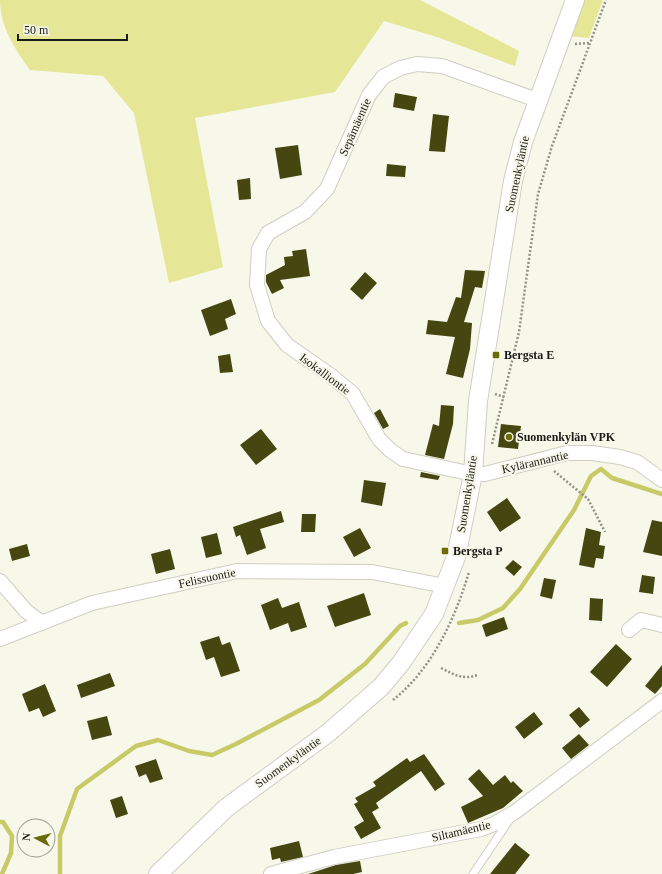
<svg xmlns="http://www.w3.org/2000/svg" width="662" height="874" font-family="'Times New Roman',serif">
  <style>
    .green { fill: #e5e796 }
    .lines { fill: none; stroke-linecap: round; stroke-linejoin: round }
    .stream { stroke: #c8ca68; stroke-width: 4.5 }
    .building { fill: #464610 }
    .service-casing { stroke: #cecfc1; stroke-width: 9 }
    .minor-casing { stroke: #cecfc1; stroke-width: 16 }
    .tertiary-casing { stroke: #cecfc1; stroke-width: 20 }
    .path { stroke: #909187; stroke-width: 2.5; stroke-dasharray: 2 2; stroke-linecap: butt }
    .service { stroke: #fff; stroke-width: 7 }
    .minor { stroke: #fff; stroke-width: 14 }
    .tertiary { stroke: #fff; stroke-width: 18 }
    .poi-dot { fill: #6a6a07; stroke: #f7f8ea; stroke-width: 1.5 }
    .labels { text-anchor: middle; stroke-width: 4; stroke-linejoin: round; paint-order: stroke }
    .street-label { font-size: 12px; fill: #191915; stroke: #f7f8ea }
    .poi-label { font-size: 12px; font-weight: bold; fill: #191915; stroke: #f7f8ea; text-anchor: start }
  </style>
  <rect width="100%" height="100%" fill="#f7f8ea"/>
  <!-- green -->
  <path class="green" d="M0 0H420L519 51 515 66 440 38 384 21 335 92 195 118 223 267 169 283 134 113 103 76 30 70C15 49 0 27 0 0Z
    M582 0H603L589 38 568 36Z"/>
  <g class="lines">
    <!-- stream -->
    <path class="stream" d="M459 623 478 620 503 608 520 589 574 510 591 476 601 469 612 478 662 494
      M0 822H3L12 836 11 853 2 874
      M60 874V836L77 789 136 746 158 740 189 751 212 755 236 744 319 700 365 664 400 626 406 623"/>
  </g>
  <!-- building -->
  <path class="building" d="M395 93 417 97 414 111 393 107Z
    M433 114 449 116 445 152 429 151Z
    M298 145 302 175 280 179 275 148Z
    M387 164 406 166 405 177 386 176Z
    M250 178 251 199 239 200 237 180Z
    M306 249 310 276 280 280 284 288 272 294 266 282V275L285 265 284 257 293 256 292 251Z
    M465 270 485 271 482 288 475 287 464 322 472 323 470 349 463 378 446 374 455 337 426 334 428 320 447 322 456 297 461 298Z
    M365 272 377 283 362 300 350 289Z
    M231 299 236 314 225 319 228 329 210 336 201 310Z
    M230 354 233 372 220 373 218 356Z
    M441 405 454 406 453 424 444 459 425 455 433 424 439 426Z
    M380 409 389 426 383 429 374 413Z
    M501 424 521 426 518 449 498 447Z
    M261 429 277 449 256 465 240 445Z
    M421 472 440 476 438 480 420 477Z
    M364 480 386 483 382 506 361 502Z
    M507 498 521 518 500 532 487 512Z
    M281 511 284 522 260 529 266 548 247 555 240 535 236 537 233 527Z
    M302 514H316L315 532H301Z
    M652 520 662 522V556L643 552Z
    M360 528 371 548 354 557 343 537Z
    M586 528 601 532 599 545 605 546 603 559 596 558 594 568 579 565Z
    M217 533 222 554 206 558 201 537Z
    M27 544 30 556 12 561 9 549Z
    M170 549 175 569 156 574 151 554Z
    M513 560 522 567 514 576 505 568Z
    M642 575 655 577 653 594 639 592Z
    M544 578 556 580 552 599 540 596Z
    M364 593 371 615 335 627 327 606Z
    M278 598 282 608 299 602 307 627 291 632 288 623 270 630 261 605Z
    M590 598 603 599 602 621 589 620Z
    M504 617 508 629 486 637 482 625Z
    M219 636 222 645 230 642 240 671 221 677 214 657 206 660 200 642Z
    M616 644 632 659 607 687 590 672Z
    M662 665V686L655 694 645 686Z
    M110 673 115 686 81 698 77 685Z
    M45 684 56 711 43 717 39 708 29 712 22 694Z
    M579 707 590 720 580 728 569 715Z
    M534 712 543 724 524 739 515 727Z
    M107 716 112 735 92 740 87 721Z
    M579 734 589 745 571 759 562 748Z
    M424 754 445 784 435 791 421 771 376 803 379 808 372 812 381 828 361 839 354 827 364 821 354 804 358 802 355 798 376 786 373 782 407 758 410 762Z
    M156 759 163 779 150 783 146 774 139 777 135 766Z
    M479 769 493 785 505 775 511 783 513 781 523 791 503 808 468 823 461 807 483 796 468 779Z
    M122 796 128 814 116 818 110 800Z
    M299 841 303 857 281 862 280 858 272 860 270 848Z
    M515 843 530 855 515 874H490Z
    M360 861 362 872 353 874H308L336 865Z"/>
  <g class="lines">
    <!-- service casing -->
    <g class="service-casing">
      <path id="service" d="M473 874 510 819"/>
    </g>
    <!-- minor casing -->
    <g class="minor-casing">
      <path id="minor" d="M537 100 442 66 417 64 400 68 383 77 369 95 327 189 305 212 268 233 259 249 257 285 268 321 287 345 330 375 353 394 379 439 390 450 403 459 473 474H485L567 453H592L620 457 637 462 662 480
        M0 581 26 611 42 623
        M629 630 641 620 662 625
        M0 639 92 603 237 571 372 572 445 586
        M271 874 334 857 481 829 494 824 515 812 662 701"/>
    </g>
    <!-- tertiary casing -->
    <g class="tertiary-casing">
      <path id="tertiary" d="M158 874 226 808 328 733 381 687 401 663 434 614 456 557 473 474 478 401 513 181 523 142 575 0"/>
    </g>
    <!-- path -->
    <path class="path" d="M575 44 590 43
      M495 394 504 397
      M492 444 519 332 538 194 552 146 606 0
      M554 471 588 499 605 532
      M441 668C455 675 462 680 478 675
      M393 700C432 669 455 619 469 572"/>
    <!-- service -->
    <use href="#service" class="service"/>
    <!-- minor -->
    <use href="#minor" class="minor"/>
    <!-- tertiary -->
    <use href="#tertiary" class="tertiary"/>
  </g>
  <!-- markers -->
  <g class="poi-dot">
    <rect x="492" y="351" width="8" height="8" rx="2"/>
    <circle cx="509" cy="437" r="4"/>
    <rect x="441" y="547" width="8" height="8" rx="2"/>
  </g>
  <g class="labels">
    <!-- street labels -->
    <g class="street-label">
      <text transform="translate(355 127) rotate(-66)" y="4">Sepämäentie</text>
      <text transform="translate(517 174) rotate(-78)" y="4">Suomenkyläntie</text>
      <text transform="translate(325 374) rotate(37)" y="4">Isokalliontie</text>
      <text transform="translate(535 462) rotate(-13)" y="4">Kylärannantie</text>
      <text transform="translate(467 494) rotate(-81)" y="4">Suomenkyläntie</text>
      <text transform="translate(207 578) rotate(-12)" y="4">Felissuontie</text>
      <text transform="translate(288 762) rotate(-36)" y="4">Suomenkyläntie</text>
      <text transform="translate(461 831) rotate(-13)" y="4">Siltamäentie</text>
    </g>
    <!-- poi labels -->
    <g class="poi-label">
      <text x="504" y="359">Bergsta E</text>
      <text x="517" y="441">Suomenkylän VPK</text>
      <text x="453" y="555">Bergsta P</text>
    </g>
  </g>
  <!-- north arrow -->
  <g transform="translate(36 838) rotate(277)"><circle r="19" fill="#f7f8ea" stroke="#9e9f95"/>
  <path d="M0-3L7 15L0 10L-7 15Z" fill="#6a6a07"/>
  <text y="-6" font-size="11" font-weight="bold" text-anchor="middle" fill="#191915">N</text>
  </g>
  <!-- scale -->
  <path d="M18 34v6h109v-6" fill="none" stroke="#191915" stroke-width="2"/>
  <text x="24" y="34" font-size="12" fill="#191915" stroke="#f7f8ea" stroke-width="3" paint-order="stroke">50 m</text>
</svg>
